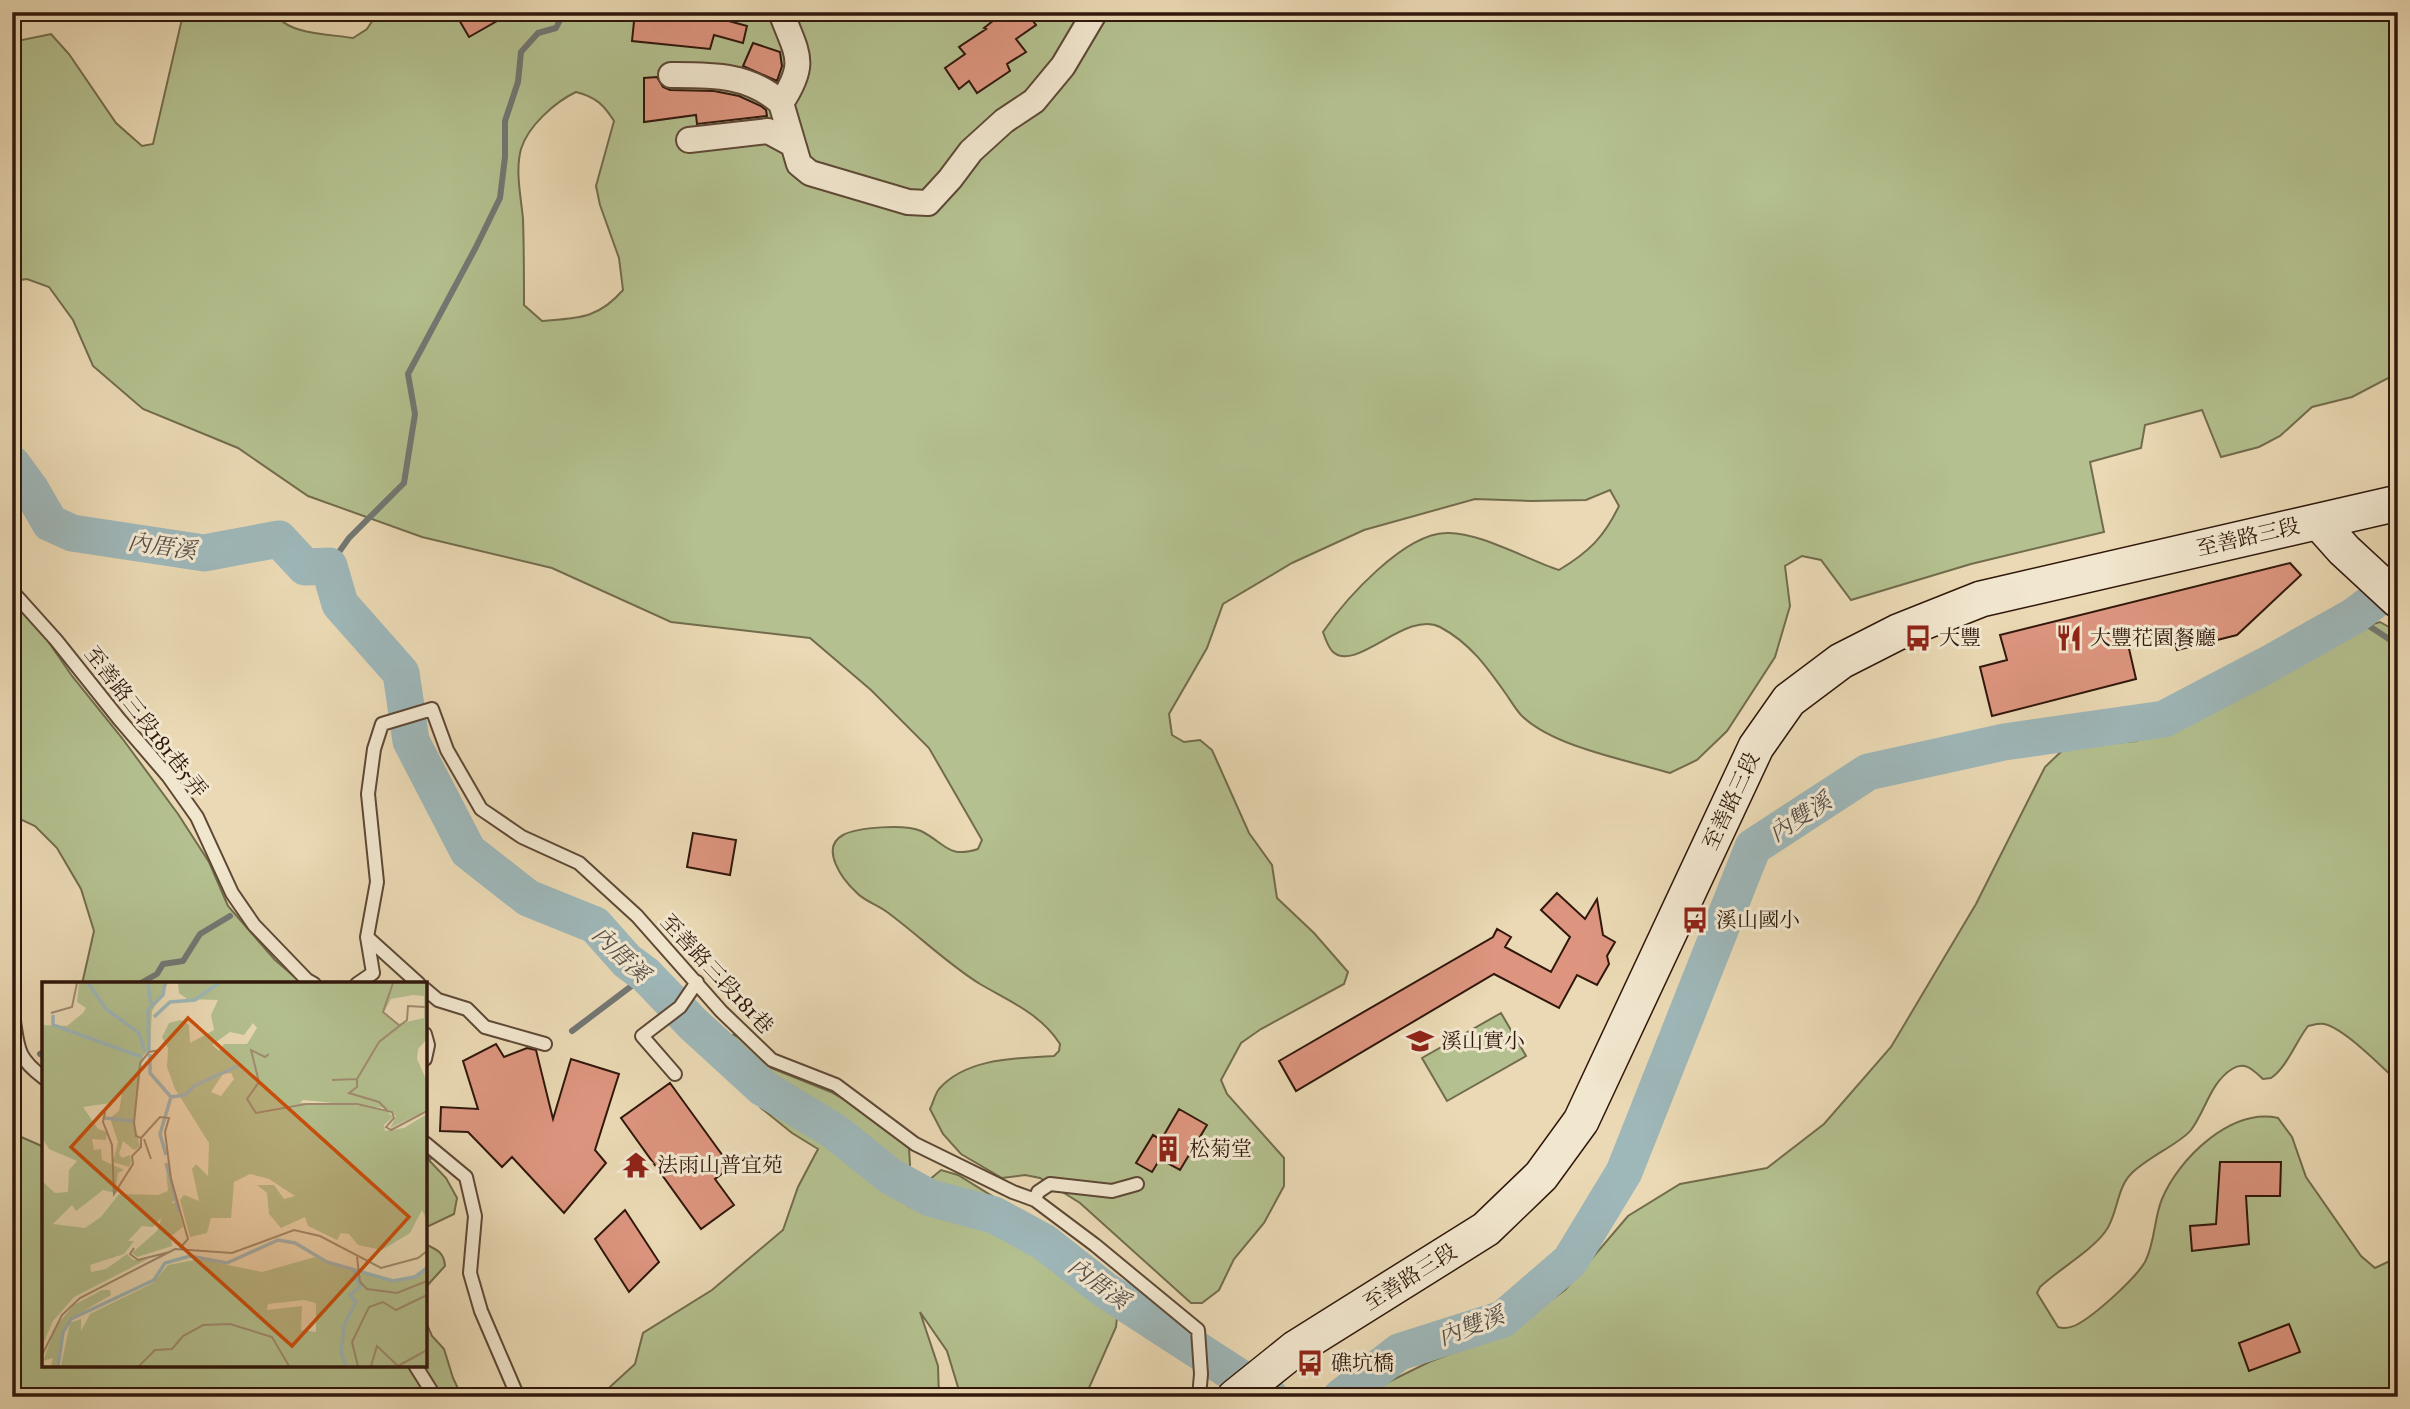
<svg xmlns="http://www.w3.org/2000/svg" width="2410" height="1409" font-family="'IM FELL Great Primer','Noto Serif TC',serif">
  <style>
    .green { fill: #b4c08f; stroke: #726c4d; stroke-width: 2; fill-rule: evenodd }
    .lines { fill: none; stroke-linecap: round; stroke-linejoin: round }
    .stream { stroke: #727773; stroke-width: 6 }
    .river { stroke: #9eb7b9; stroke-width: 37 }
    .building { fill: #dd957f; stroke: #30170b; stroke-width: 2 }
    .lane-casing { stroke: #5e4835; stroke-width: 16 }
    .street-casing { stroke: #5e4835; stroke-width: 28 }
    .secondary-casing { stroke: #30170b; stroke-width: 38 }
    .lane { stroke: #f1e6ce; stroke-width: 12 }
    .street { stroke: #f1e6ce; stroke-width: 24 }
    .secondary { stroke: #f1e6ce; stroke-width: 35 }
    .labels { text-anchor: middle; stroke-width: 6; stroke-linejoin: round; paint-order: stroke }
    .street-label { font-size: 21px; fill: #30170b; stroke: #f1e6ce }
    .poi-label { font-size: 21px; fill: #30170b; stroke: #f1e6ce; text-anchor: start }
    .water-label { font-size: 23px; font-style: italic; fill: #564f48; stroke: #f1e6ce }
    .inset-river { fill: none; stroke: #9eb7b9; stroke-width: 3.5 }
    .inset-road { fill: none; stroke: #a08b70; stroke-width: 2 }
    .view { fill: #cc4f0c; fill-opacity: 0.15; stroke: #cc4f0c; stroke-width: 3.5 }
    .inset-edge { fill: none; stroke: #30170b; stroke-width: 3.5 }
  </style>
  <rect width="100%" height="100%" fill="#ead9b4"/>
  <filter id="stains"><feTurbulence type="fractalNoise" baseFrequency=".00286" numOctaves="4"/><feColorMatrix values="0 0 0 0 .2 0 0 0 0 .09 0 0 0 0 .02 0 0 0 .5 -.17"/></filter>
  <radialGradient id="worn" r=".72"><stop offset=".6" stop-color="#630" stop-opacity="0"/><stop offset="1" stop-color="#630" stop-opacity=".3"/></radialGradient>
  <!-- green -->
  <path class="green" d="M187 12H275C285 35 330 34 353 38L367 29 378 12H2398V373L2352 397 2312 407 2280 436 2259 447 2221 457 2202 410 2145 425 2141 448 2090 462 2104 532 1971 564 1851 600 1821 560 1802 556 1785 566 1790 606 1775 657 1727 731 1697 760 1670 773C1627 760 1554 747 1522 716 1516 710 1511 701 1506 694 1487 667 1470 643 1440 627 1406 609 1355 675 1332 651 1328 646 1325 638 1323 632 1346 598 1404 534 1446 533 1477 531 1528 560 1559 570 1589 552 1604 537 1619 506L1610 490 1586 500 1531 501 1475 499 1364 530 1292 563 1223 604 1207 648 1169 714 1172 735 1184 742 1200 740 1212 750 1249 833 1272 865 1277 898 1314 933 1348 972 1344 984 1261 1029 1241 1043 1221 1080 1227 1094 1284 1158V1186L1264 1223 1234 1259 1219 1290 1202 1303H1191L1080 1203 1040 1178 1025 1175 1002 1178 961 1154 943 1134 930 1109C933 1103 935 1094 939 1089 966 1058 1017 1058 1054 1056L1059 1051 1060 1044C1041 1014 1009 1001 980 984 949 965 917 934 887 912 878 905 864 901 856 892 843 880 819 848 843 835 858 827 905 824 921 831 945 843 948 859 978 849L982 840 929 748 871 690 810 638 671 622 552 568 422 537 308 496 238 448 143 409 93 366 73 320 49 287 27 279 12 281V42L51 34 69 54 116 123 142 146 153 144 181 23ZM576 92C596 97 604 105 614 121L596 186 600 205 619 258 623 290C598 319 578 318 542 321L524 305C524 277 524 248 523 219 521 197 515 171 521 149 528 126 555 102 576 92Z
    M12 601 43 634 72 676 122 738 178 814 209 862 228 906 275 960 303 984H82L94 931 81 889 57 848 35 826 18 818 12 821Z
    M2380 622 2398 632V1082C2382 1067 2344 1028 2324 1024 2319 1023 2313 1025 2308 1026 2295 1043 2287 1067 2271 1078L2263 1079C2254 1071 2245 1060 2232 1069 2210 1083 2206 1110 2191 1130 2181 1143 2146 1158 2131 1174 2116 1189 2118 1215 2105 1232 2091 1251 2058 1270 2040 1287L2037 1293 2058 1327C2065 1329 2071 1328 2078 1324 2096 1314 2135 1279 2145 1262 2155 1243 2154 1218 2162 1199 2179 1158 2231 1108 2278 1118L2292 1137 2306 1177 2361 1256 2375 1268 2398 1257V1397H1364L1372 1390 1429 1362 1505 1333 1565 1290 1628 1216 1680 1184 1767 1168 1824 1124 1891 1047 1976 904 2045 767 2066 747 2136 741 2228 702 2342 633Z
    M1501 1013 1526 1056 1447 1101 1422 1058Z
    M734 1035 746 1042 771 1068 831 1092 866 1112 902 1140 909 1148 910 1165 900 1191 903 1201 910 1207 928 1181 941 1170 958 1175 1057 1236 1108 1282 1118 1308 1116 1327 1085 1397H961L947 1351 920 1312 938 1366 939 1397H599L635 1364 643 1333 712 1290 783 1230 798 1187 818 1149 792 1133 761 1108 708 1045 718 1037Z
    M12 1133 44 1147V1365H425V1320L432 1336 444 1349 453 1378 462 1397H12Z
    M425 1156 446 1178 457 1198 454 1214 429 1226 425 1225Z
    M427 1245C438 1250 444 1253 445 1266L425 1288Z"/>
  <g class="lines">
    <!-- stream -->
    <path class="stream" d="M329 566 349 538 404 483 415 414 408 374 476 247 500 198 505 157V121L518 82 521 52 538 33 556 28 561 18
      M2354 616 2398 645
      M139 984 157 974 163 964 183 961 200 934 230 916
      M572 1031 646 975
      M40 1054 44 1052
      M425 1159 430 1157"/>
    <!-- river -->
    <path class="river" d="M12 464 31 490 50 523 72 533 204 553 279 539 305 567 329 566 340 604 401 673 411 741 468 851 528 898 595 925 627 961 646 975 692 1023 763 1088 834 1131 890 1176 930 1198 994 1215 1044 1242 1105 1290 1270 1397
      M1341 1397 1399 1352 1503 1319 1570 1261 1624 1172 1753 847 1868 772 2004 742 2164 719 2267 665 2354 616 2398 583"/>
  </g>
  <!-- building -->
  <path class="building" d="M468 12H513L469 37 458 18Z
    M635 12H696L747 26 743 43 714 35 710 49 632 41Z
    M1004 12H1026L1036 25 1016 39 1026 52 1007 64 1010 71 977 93 969 81 959 89 945 68 965 54 959 47 986 29 984 28Z
    M753 43 780 52 782 66 777 81 743 66Z
    M657 77 663 87 670 90 714 91 739 96 761 106 766 110 767 116 697 124 696 115 644 122V78Z
    M2290 563 2301 575 2237 635 2177 650 2171 629 2127 640 2136 679 1992 716 1980 667 2007 660 2000 635Z
    M693 833 736 840 730 875 687 867Z
    M1557 893 1585 919 1597 899 1603 935 1615 942 1607 956 1609 964 1597 985 1577 975 1559 1008 1494 974 1296 1091 1279 1061 1493 937 1497 929 1511 937 1505 947 1551 972 1570 937 1541 910Z
    M496 1044 504 1057 527 1048 536 1050 553 1119 571 1059 619 1074 595 1150 606 1163 564 1213 512 1157 502 1167 468 1132 440 1131 441 1107 478 1109 463 1061Z
    M670 1083 731 1167 715 1179 734 1205 701 1229 621 1118Z
    M1179 1109 1207 1125 1180 1170 1160 1159 1152 1172 1136 1163 1153 1135 1161 1140Z
    M2220 1162H2281L2280 1196H2246L2249 1244 2192 1251 2190 1226 2216 1224Z
    M625 1210 659 1262 629 1292 595 1239Z
    M2289 1324 2300 1352 2249 1371 2239 1343Z"/>
  <g class="lines">
    <!-- lane casing -->
    <g class="lane-casing">
      <path id="lane" d="M12 591 56 640 119 719 168 776 197 817 232 893 254 925 307 980 314 984
        M367 937 419 984
        M373 973 367 937 377 882 368 794 374 749 382 724 432 709 447 750 481 809 522 837 579 863 637 916 721 1011 772 1060 836 1085 915 1144 1013 1192 1035 1200 1095 1245 1198 1330 1201 1374 1199 1397
        M357 984 373 973
        M425 989 438 1000 467 1009 485 1027 545 1044
        M13 1014C18 1048 16 1057 44 1078
        M425 1034 428 1045 425 1059
        M675 1074 642 1036 680 1007 697 982
        M425 1143 466 1177 475 1216 470 1273 481 1311 518 1397
        M1035 1200 1038 1192 1050 1184 1112 1191 1137 1184
        M415 1365 435 1397"/>
    </g>
    <!-- street casing -->
    <g class="street-casing">
      <path id="street" d="M781 12C797 55 808 62 781 103L799 164 810 173 908 202 928 203 950 179 971 151 1004 121 1034 101 1063 66 1095 12
        M671 75C712 75 749 74 781 103
        M689 140 768 131 792 144"/>
    </g>
    <!-- secondary casing -->
    <g class="secondary-casing">
      <path id="secondary" d="M2319 522 2344 550 2398 600
        M1235 1397 1296 1348 1486 1229 1541 1176 1581 1121 1756 747 1789 700 1841 661 1898 632 1981 599 2398 503"/>
    </g>
    <!-- lane -->
    <use href="#lane" class="lane"/>
    <!-- street -->
    <use href="#street" class="street"/>
    <!-- secondary -->
    <use href="#secondary" class="secondary"/>
  </g>
  <!-- icons -->
  <defs>
    <g id="bus-bare" transform="scale(2.1)"><path d="M-5-6H5V4H4V6H2V4H-2V6H-4V4H-5ZM-3.5-4V0h7V-4ZM-3.5 1.2v1.5H-2V1.2ZM2 1.2v1.5H3.5V1.2Z" fill="#8f2418" stroke="#f1e6ce" stroke-width="2.5" paint-order="stroke"/></g>
    <g id="restaurant-bare" transform="scale(2.1)"><path d="M-5-6h1v4h1v-4h1v4h1v-4h1v5L-1.5 .5V6h-2V.5L-5-1ZM5-6V6H3V1.5H1.5Q1.5-4 5-6Z" fill="#8f2418" stroke="#f1e6ce" stroke-width="2.5" paint-order="stroke"/></g>
    <g id="school-bare" transform="scale(2.1)"><path d="M0-5L7-2L0 1L-7-2ZM-4 1L0 2.5L4 1V4Q0 6-4 4Z" fill="#8f2418" stroke="#f1e6ce" stroke-width="2.5" paint-order="stroke"/></g>
    <g id="building-bare" transform="scale(2.1)"><path d="M-4-6H4V6H1V3H-1V6H-4ZM-2.5-4.3h1.7v1.8h-1.7ZM.8-4.3h1.7v1.8H.8ZM-2.5-1h1.7V.8h-1.7ZM.8-1h1.7V.8H.8Z" fill="#8f2418" stroke="#f1e6ce" stroke-width="2.5" paint-order="stroke"/></g>
    <g id="temple-bare" transform="scale(2.1)"><path d="M0-6L5-2H3V0L6.5 2.5H4V6H1.5V3h-3V6H-4V2.5H-6.5L-3 0V-2H-5Z" fill="#8f2418" stroke="#f1e6ce" stroke-width="2.5" paint-order="stroke"/></g>
  </defs>
  <g fill-rule="evenodd">
    <use href="#bus-bare" x="1918" y="638"/>
    <use href="#restaurant-bare" x="2069" y="638"/>
    <use href="#bus-bare" x="1695" y="920"/>
    <use href="#school-bare" x="1420" y="1041"/>
    <use href="#building-bare" x="1168" y="1149"/>
    <use href="#temple-bare" x="636" y="1165"/>
    <use href="#bus-bare" x="1310" y="1363"/>
  </g>
  <g class="labels">
    <!-- street labels -->
    <g class="street-label">
      <text transform="translate(2248 537) rotate(-13)" y="7">至善路三段</text>
      <text transform="translate(146 722) rotate(52)" y="7">至善路三段181巷5弄</text>
      <text transform="translate(1731 801) rotate(-65)" y="7">至善路三段</text>
      <text transform="translate(717 974) rotate(47)" y="7">至善路三段181巷</text>
      <text transform="translate(1410 1277) rotate(-32)" y="7">至善路三段</text>
    </g>
    <!-- poi labels -->
    <g class="poi-label">
      <text x="1939" y="645">大豐</text>
      <text x="2090" y="645">大豐花園餐廳</text>
      <text x="1716" y="927">溪山國小</text>
      <text x="1441" y="1048">溪山實小</text>
      <text x="1189" y="1156">松菊堂</text>
      <text x="657" y="1172">法雨山普宜苑</text>
      <text x="1331" y="1370">礁坑橋</text>
    </g>
    <!-- water labels -->
    <g class="water-label">
      <text transform="translate(162 546) rotate(8)" y="8">內厝溪</text>
      <text transform="translate(1800 817) rotate(-33)" y="8">內雙溪</text>
      <text transform="translate(621 954) rotate(44)" y="8">內厝溪</text>
      <text transform="translate(1099 1283) rotate(36)" y="8">內厝溪</text>
      <text transform="translate(1471 1326) rotate(-21)" y="8">內雙溪</text>
    </g>
  </g>
  <!-- overview -->
  <g transform="translate(42 982)">
    <rect width="385" height="385" fill="#ead9b4"/>
    <path d="M37 1H126L110 29 108 67 101 74 92 138 98 165 92 168 81 159 77 172 80 176 88 173 89 181 87 185 71 180 76 160 68 136 77 129 80 112 68 121 41 125 56 147 65 150 64 158 50 157 52 168 59 167 60 178 82 188 76 191 73 211 61 208 34 229 30 223 11 242 43 246 59 235 77 212 116 213 126 209 124 190 133 218 129 221H135L141 245 129 254 130 264 95 275 90 271 115 249 120 235 111 245 100 244 86 259H92L82 272 48 283 49 290 64 287 85 272 91 278 106 277 32 315 11 339 0 365V199L13 211 26 210 27 188 35 179 7 167 0 156V43L25 44 41 31 44 26 35 20ZM136 1H385V57L376 67 375 77 385 99V128L348 146 354 134 342 126 261 118 258 121 316 123 346 130 351 135 342 143 343 149 362 146 385 132V238L380 228 368 251 340 268 316 263 307 252 299 251 295 258 266 244 263 235 239 246 227 232 225 211 215 203H232L242 217 253 214 227 197 208 192 192 200 189 236H169L165 251 148 255 138 218 142 213 157 219 150 187 154 182 166 194 167 161 133 107 125 85 126 66 120 55 127 41 139 38 147 43 148 61 172 48 169 33 176 18 145 17 137 11ZM371 13 382 14V36L356 42 342 30 349 17ZM211 41 215 46 205 62H182L177 69 170 63 188 50 202 53ZM189 91 192 97 179 114 169 110 181 92ZM273 275 313 289 315 297 321 289 345 299 373 293 385 284V384H19L28 341 39 337V349L48 332 111 301 126 283 157 277 220 290ZM262 318 274 321V350L259 348 260 324 225 328 226 322ZM60 308H68L69 313 26 338 14 384H9L11 376 1 379 14 344 32 323Z" fill="#b4c08f" fill-rule="evenodd"/>
    <path class="inset-river" d="M46 1 64 27 97 51 103 70M106 1 109 22M11 33V43L100 75M112 35 128 20 153 18 177 1M107 69 106 28 121 13 123 1M108 72V91L129 115 118 152 124 173M129 115 143 113 152 104 196 84M63 136 91 139M124 181 137 230M16 384 21 350 29 337 112 298 123 281 148 274 185 281 236 258 253 261 285 280 351 299 373 295 385 286M304 384 299 371 302 343 314 320 308 313 318 305 311 287"/>
    <path class="inset-road" d="M351 1 341 30 358 44M9 31 30 25 35 1M227 72 223 75 209 68 217 100 205 117 214 131 264 122H315L350 130 352 136 344 145 349 148 385 129M290 98 315 97M345 128 337 120 307 111 315 105V97L337 60 365 38 366 24 383 25M63 130 61 140 70 163 72 212 91 182 90 174 99 165V156M99 156 118 135 127 136 123 150 129 197 146 257 138 266M99 156 94 154 92 141 98 81 107 70 118 68M102 157 109 177M92 266 88 272 96 278 128 270M315 275 318 300 325 307 355 311 385 299M0 373 20 333 38 316 133 267 190 271 252 248 278 254 339 286 376 276 385 269M97 384 113 368 130 367 141 354 161 343 188 342 230 355 247 384M316 384 310 360 327 325 341 320 354 328 385 313M329 384 335 364 356 384M356 384 385 368"/>
    <path class="view" d="M146 36 367 235 250 364 29 165Z"/>
    <rect width="385" height="385" class="inset-edge"/>
  </g>
  <!-- margin -->
  <rect width="2410" height="1409" fill="none" stroke="#ead9b4" stroke-width="42"/>
  <rect x="14" y="14" width="2382" height="1381" fill="none" stroke="#30170b" stroke-width="3.5"/>
  <rect x="21" y="21" width="2368" height="1367" fill="none" stroke="#30170b" stroke-width="2"/>
  <rect width="100%" height="100%" filter="url(#stains)"/>
  <rect width="100%" height="100%" fill="url(#worn)"/>
</svg>
